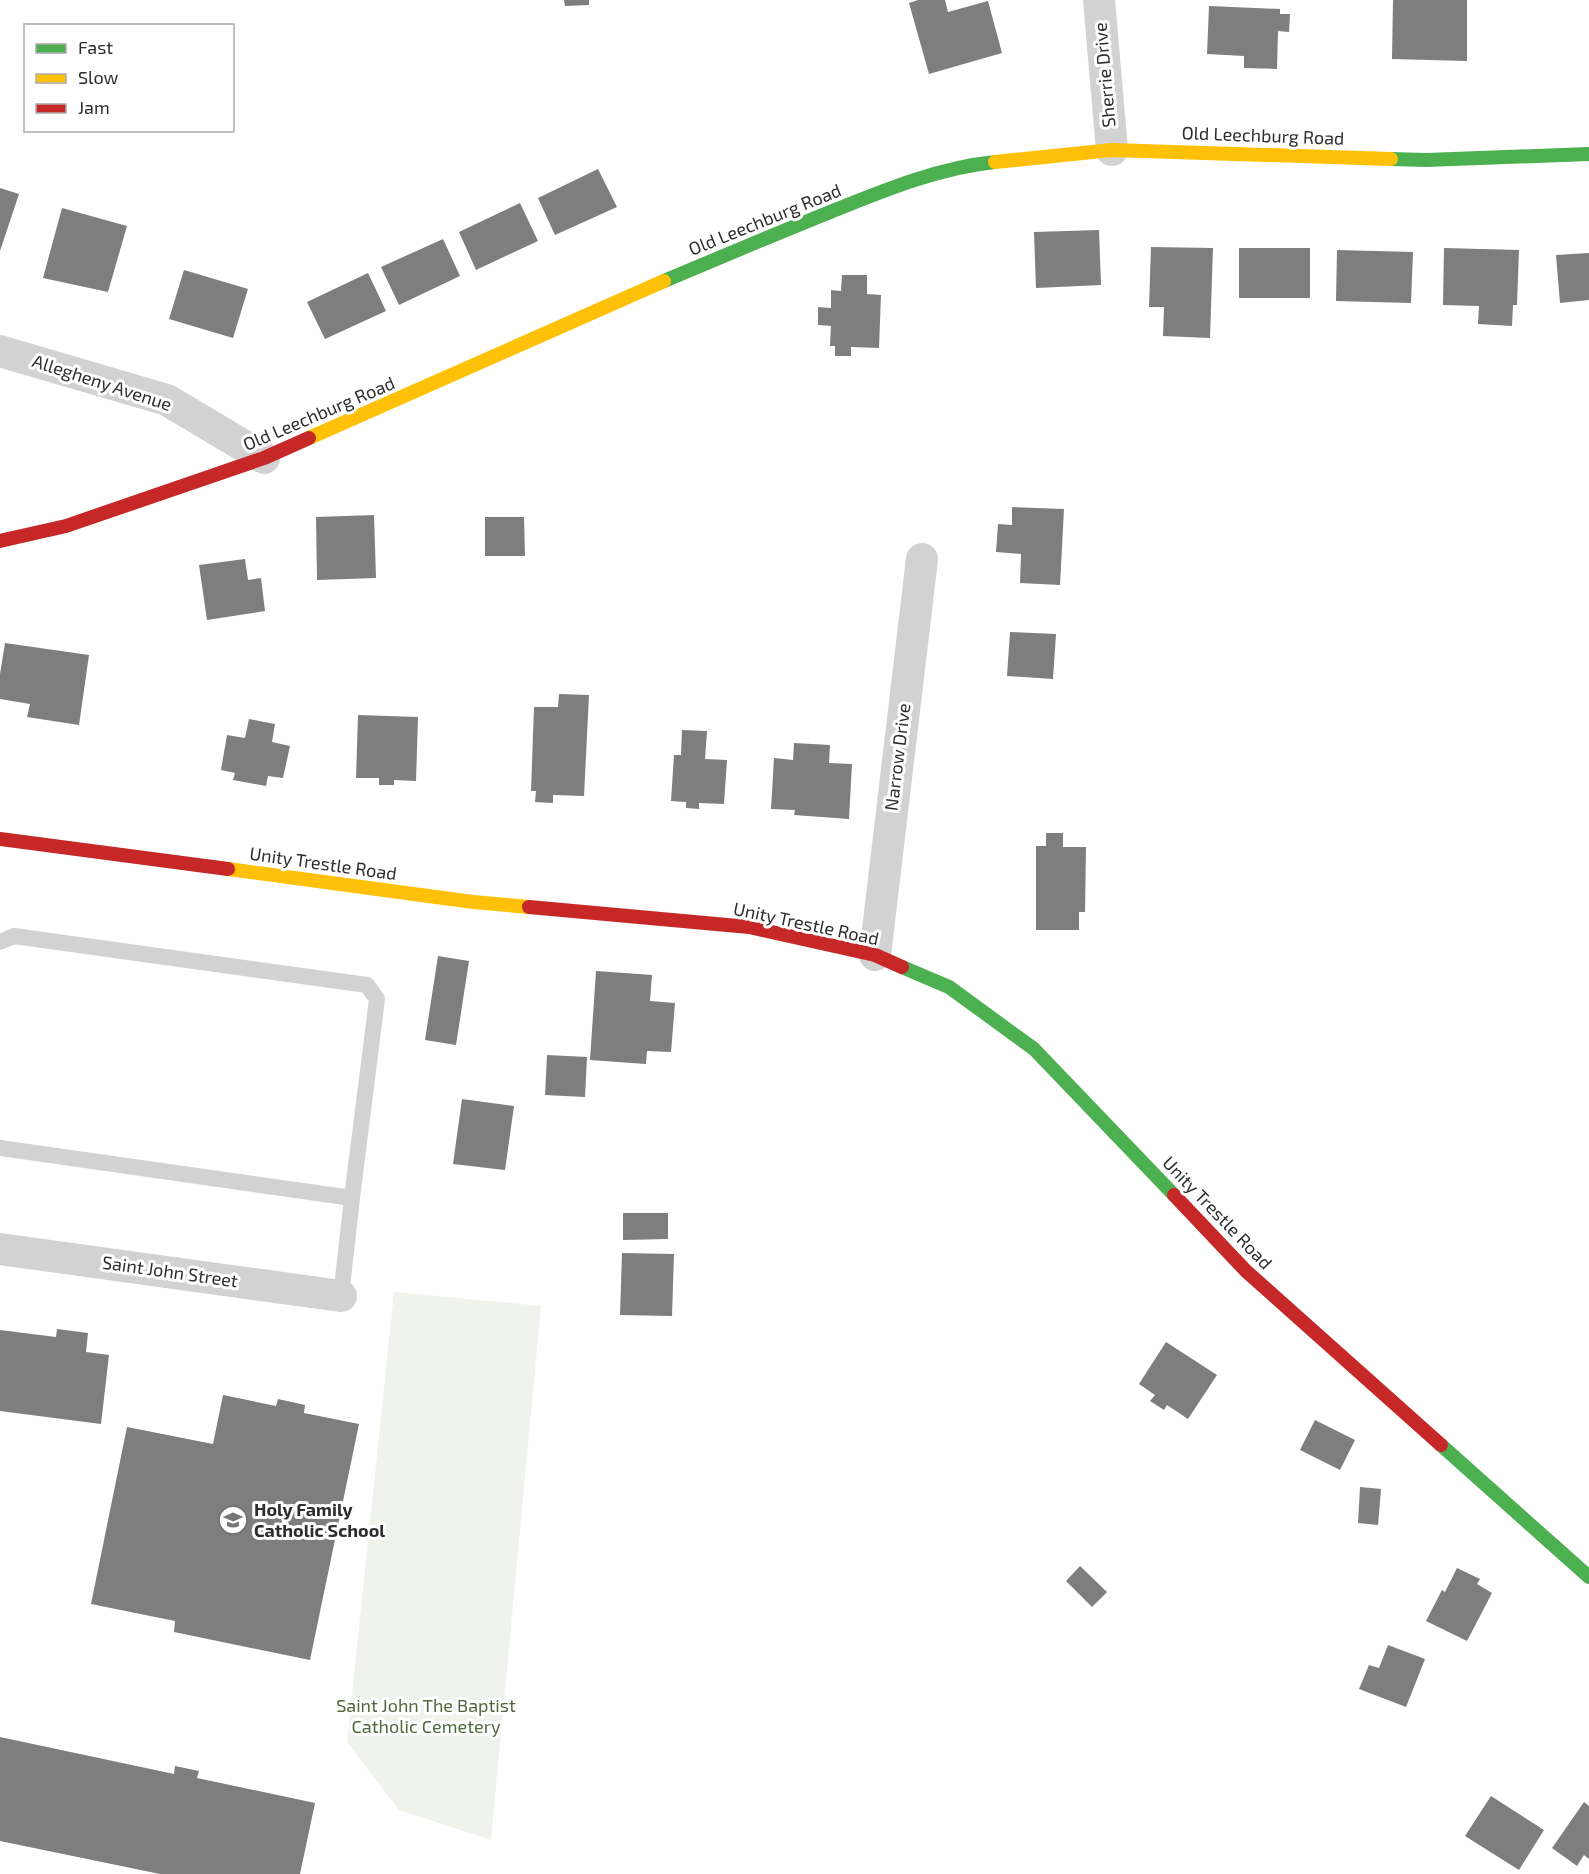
<svg xmlns="http://www.w3.org/2000/svg" width="1589" height="1874" font-family="'Exo 2',sans-serif">
  <style>
    .green { fill: #f0f3eb }
    .building { fill: #7e7e7e }
    .lines { fill: none; stroke-linecap: round; stroke-linejoin: round }
    .lane { stroke: #d2d2d2; stroke-width: 16 }
    .street { stroke: #d2d2d2; stroke-width: 32 }
    .fast { stroke: #4caf50; stroke-width: 14 }
    .slow { stroke: #ffc107; stroke-width: 14 }
    .jam { stroke: #c62828; stroke-width: 14 }
    .labels { text-anchor: middle; stroke-width: 6; stroke-linejoin: round; paint-order: stroke }
    .street-label { font-size: 18px; fill: #2d2d2d; stroke: #fff }
    .poi-label { font-size: 18px; font-weight: bold; fill: #2d2d2d; stroke: #fff; text-anchor: start }
    .park-label { font-size: 18px; fill: #52673c; stroke: #fff }
  </style>
  <rect width="100%" height="100%" fill="#fff"/>
  <!-- green -->
  <path class="green" d="M394 1292 541 1306 491 1840 399 1810 347 1742Z"/>
  <!-- building -->
  <path class="building" d="M564 0H589V5L565 6Z
    M918 0H945L948 12 988 1 1002 53 929 74 909 3Z
    M1393 0H1467V61L1392 59Z
    M1209 6 1280 9V14H1290L1289 32 1278 31 1277 69 1244 68V56L1207 54Z
    M598 169 617 207 555 235 538 198Z
    M0 188 19 194 0 251Z
    M520 203 538 241 476 270 459 232Z
    M62 208 127 226 108 292 43 278Z
    M1099 230 1101 285 1036 288 1034 232Z
    M443 239 460 276 399 305 381 267Z
    M1151 247 1213 248 1210 338 1163 336 1164 307H1149Z
    M1239 248H1310V298H1239Z
    M1444 248 1519 250 1517 305H1513L1512 326 1478 324 1479 306 1443 305Z
    M1337 250 1413 252 1411 303 1336 301Z
    M1589 253V300L1560 303 1556 255Z
    M184 270 248 289 233 338 169 319Z
    M368 273 386 311 325 339 307 302Z
    M842 275H867V294L881 295 879 348 851 347V356H835V346H830L831 326 818 325V307L831 308V290L841 291Z
    M1012 507 1064 509 1060 585 1020 583 1021 554 996 552 998 524 1012 525Z
    M374 515 376 578 317 580 316 517Z
    M485 517H524L525 556H485Z
    M245 559 248 580 261 578 265 611 207 620 199 565Z
    M1010 632 1056 634 1053 679 1007 676Z
    M5 643 89 655 79 725 27 717 30 704 0 699V674Z
    M559 694 589 695 584 796 553 795V803L535 802 536 791H531L534 707H558Z
    M358 715 418 717 416 781 394 780V785H379V778H356Z
    M249 719 275 724 272 742 290 746 283 778 268 776 266 786 233 780 235 773 221 770 227 735 245 738Z
    M682 730 707 731 705 759 727 760 724 804 699 803V809L686 808V802L671 801 674 755H681Z
    M794 743 830 745 829 763 852 764 849 819 794 815 795 810 771 809 774 758 793 760Z
    M1046 833H1063V847H1086L1085 912H1079V930H1036V846H1046Z
    M438 956 469 961 456 1045 425 1040Z
    M596 971 652 975 650 1001 675 1003 671 1052 647 1051 646 1064 590 1060Z
    M547 1055 587 1057 585 1097 545 1095Z
    M462 1099 514 1106 505 1170 453 1164Z
    M623 1213H668V1239L623 1240Z
    M622 1253 674 1254 672 1316 620 1315Z
    M57 1329 88 1333 86 1352 109 1355 101 1424 0 1411V1330L56 1337Z
    M1166 1342 1217 1375 1188 1419 1167 1405 1164 1410 1150 1401 1155 1395 1139 1384Z
    M223 1395 276 1406 278 1399 305 1405 304 1413 359 1424 310 1660 174 1632 175 1621 91 1604 127 1427 213 1444Z
    M1315 1420 1355 1440 1340 1470 1300 1450Z
    M1360 1487 1381 1489 1378 1525 1358 1523Z
    M1080 1566 1107 1592 1092 1607 1066 1581Z
    M1457 1568 1480 1579 1477 1584 1492 1593 1467 1641 1426 1621 1442 1590 1445 1592Z
    M1388 1645 1425 1659 1406 1707 1359 1689 1369 1665 1379 1668Z
    M0 1737 174 1774 175 1766 199 1771 197 1778 315 1803 300 1874H160L0 1841Z
    M1491 1796 1544 1830 1519 1870 1465 1836Z
    M1584 1802 1589 1806V1859L1584 1855 1577 1866 1552 1848Z"/>
  <g class="lines">
    <!-- lane -->
    <path class="lane" d="M0 942 14 936 367 985 377 999 352 1198
      M0 1148 352 1198 341 1296"/>
    <!-- street -->
    <path class="street" d="M1099 0 1112 150
      M0 351 167 400 264 458
      M875 955 922 559
      M0 1249 341 1296"/>
    <!-- fast -->
    <path class="fast" d="M1391 159 1426 160 1589 154
      M664 281C718 258 771 236 825 214 880 192 936 168 995 162
      M902 967 949 987 1034 1049 1174 1195
      M1441 1445 1589 1577"/>
    <!-- slow -->
    <path class="slow" d="M995 162 1112 150 1391 159
      M309 438 664 281
      M228 869 473 902 529 907"/>
    <!-- jam -->
    <path class="jam" d="M0 541 66 526 264 458 309 438
      M0 839 228 869
      M529 907 749 927 875 955 902 967
      M1174 1195 1246 1271 1441 1445"/>
  </g>
  <!-- icons -->
  <defs>
    <g id="school-ring" transform="scale(1.5)"><circle r="9.5" fill="#fff" stroke="#767676" stroke-width="1.5"/><path d="M0-5L7-2L0 1L-7-2ZM-4 1L0 2.5L4 1V4Q0 6-4 4Z" fill="#767676"/></g>
  </defs>
  <g fill-rule="evenodd">
    <use href="#school-ring" x="233" y="1520"/>
  </g>
  <g class="labels">
    <!-- street labels -->
    <g class="street-label">
      <text transform="translate(1105 75) rotate(-95)" y="6">Sherrie Drive</text>
      <text transform="translate(1263 136) rotate(2)" y="6">Old Leechburg Road</text>
      <text transform="translate(765 220) rotate(-22)" y="6">Old Leechburg Road</text>
      <text transform="translate(102 383) rotate(18)" y="6">Allegheny Avenue</text>
      <text transform="translate(319 414) rotate(-23)" y="6">Old Leechburg Road</text>
      <text transform="translate(898 757) rotate(-83)" y="6">Narrow Drive</text>
      <text transform="translate(323 864) rotate(8)" y="6">Unity Trestle Road</text>
      <text transform="translate(806 924) rotate(12)" y="6">Unity Trestle Road</text>
      <text transform="translate(1217 1213) rotate(46)" y="6">Unity Trestle Road</text>
      <text transform="translate(170 1272) rotate(8)" y="6">Saint John Street</text>
    </g>
    <!-- poi labels -->
    <g class="poi-label">
      <text x="254" y="1516">Holy Family<tspan x="254" dy="21">Catholic School</tspan></text>
    </g>
    <!-- park labels -->
    <g class="park-label">
      <text x="426" y="1712">Saint John The Baptist<tspan x="426" dy="21">Catholic Cemetery</tspan></text>
    </g>
  </g>
  <!-- legend -->
  <rect x="24" y="24" width="210" height="108" fill="#ffffff" stroke="#ababab" stroke-width="1.5"/>
  <rect x="36" y="44" width="30" height="9" fill="#4caf50" stroke="#ababab" stroke-width="1.5"/>
  <text x="78" y="54" font-size="18" fill="#2d2d2d">Fast</text>
  <rect x="36" y="74" width="30" height="9" fill="#ffc107" stroke="#ababab" stroke-width="1.5"/>
  <text x="78" y="84" font-size="18" fill="#2d2d2d">Slow</text>
  <rect x="36" y="104" width="30" height="9" fill="#c62828" stroke="#ababab" stroke-width="1.5"/>
  <text x="78" y="114" font-size="18" fill="#2d2d2d">Jam</text>
</svg>
